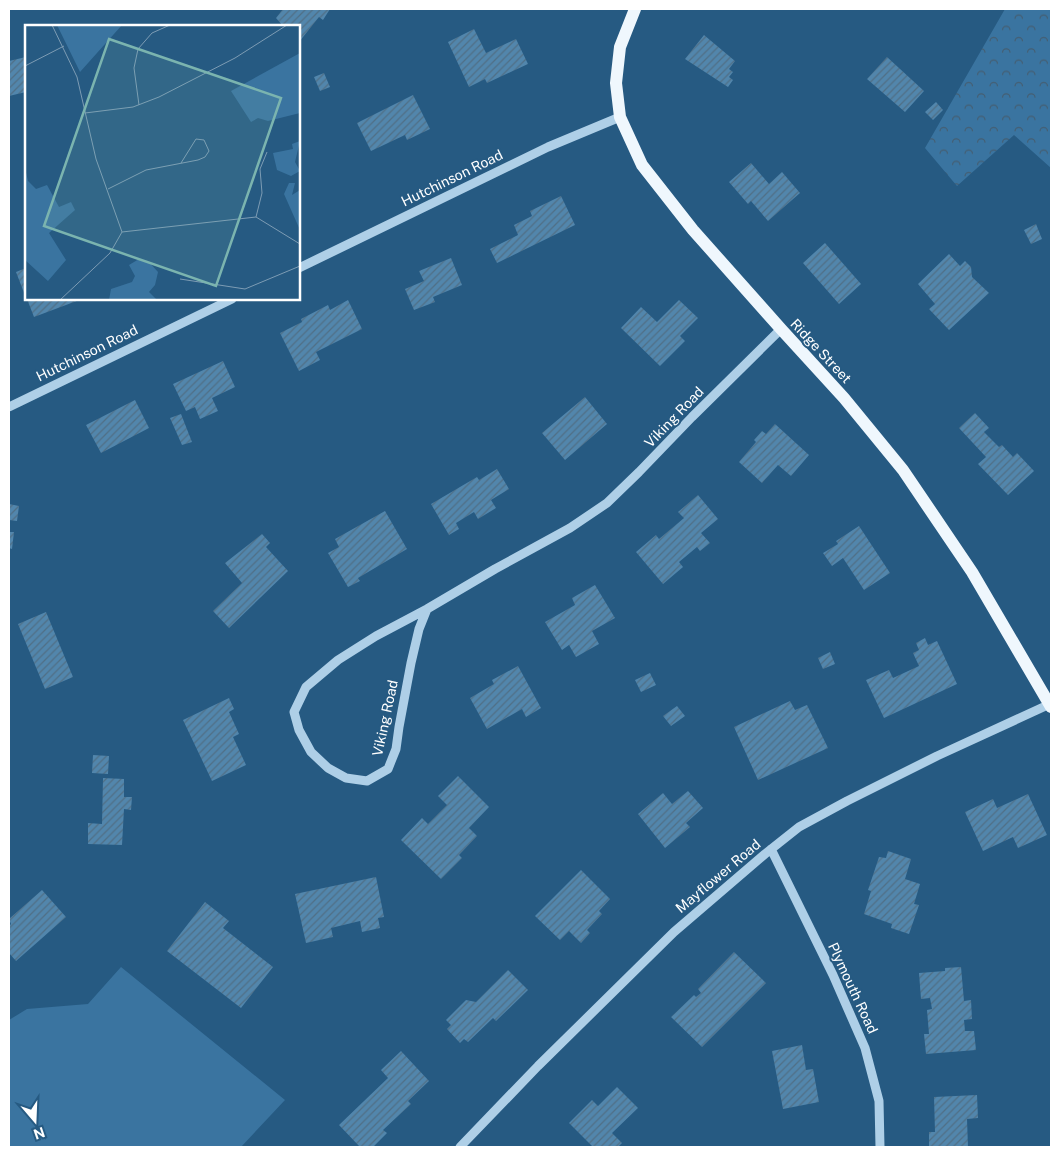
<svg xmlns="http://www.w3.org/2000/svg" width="1060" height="1156" font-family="'Public Sans',sans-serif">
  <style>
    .green { fill: #3a74a0 }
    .forest { fill: url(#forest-crowns) }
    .building { fill: url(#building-hatch) }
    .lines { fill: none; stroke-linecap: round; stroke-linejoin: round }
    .minor { stroke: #aecfe7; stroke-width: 9 }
    .major { stroke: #eff7fd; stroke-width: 12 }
    .labels { text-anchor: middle; stroke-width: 4; stroke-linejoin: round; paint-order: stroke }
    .street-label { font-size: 14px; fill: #fff; stroke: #265a82 }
    .inset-road { fill: none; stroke: #7d9cb4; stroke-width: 1 }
    .view { fill: #7bb4af; fill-opacity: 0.15; stroke: #7bb4af; stroke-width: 2.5 }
    .inset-edge { fill: none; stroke: #fff; stroke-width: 2.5 }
  </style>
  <defs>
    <pattern id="forest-crowns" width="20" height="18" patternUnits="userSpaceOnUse" patternTransform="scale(1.25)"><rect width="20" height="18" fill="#3a74a0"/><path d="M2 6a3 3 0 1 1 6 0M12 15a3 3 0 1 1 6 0" fill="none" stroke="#445e72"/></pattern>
    <pattern id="building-hatch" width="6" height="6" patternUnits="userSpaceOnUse" patternTransform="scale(1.25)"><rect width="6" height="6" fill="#5286ac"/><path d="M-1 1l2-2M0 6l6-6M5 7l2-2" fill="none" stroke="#506f86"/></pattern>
  </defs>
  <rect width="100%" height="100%" fill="#265a82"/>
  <!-- green -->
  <path class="green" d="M121 967 285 1100 241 1147H9V1020L27 1009 88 1004Z"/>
  <!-- forest -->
  <path class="forest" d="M1005 9H1051V168L1014 135 957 186 925 148Z"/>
  <!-- building -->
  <path class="building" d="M283 9H330L323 20 319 17 299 42V26H283L276 18Z
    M474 29 486 53 516 39 528 64 487 83 485 79 469 87 448 42Z
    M704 35 735 61 729 69 733 72 729 77 733 80 728 87 685 59Z
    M26 57V92L9 96V61Z
    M887 57 924 91 905 112 867 79Z
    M324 73 330 87 320 91 314 77Z
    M413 95 430 129 407 140 405 135 371 151 357 123Z
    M936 102 943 110 933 120 925 112Z
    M751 163 769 184 782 172 800 193 768 221 751 201 748 204 729 182Z
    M561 196 575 225 497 263 490 249 518 235 514 225 532 216 530 211Z
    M1036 224 1042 239 1031 244 1024 230Z
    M825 243 861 284 839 304 803 263Z
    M949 254 960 266 965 261 971 267 972 277 989 293 949 330 929 309 935 304 918 284Z
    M451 258 462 285 433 297 435 302 414 310 405 289 424 281 419 271Z
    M26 268V298L16 272Z
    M27 299H82L34 317Z
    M348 300 362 329 316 352 320 360 299 371 280 333 302 322 301 319 328 305 330 310Z
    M679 300 698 318 680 336 685 341 660 366 621 328 641 307 657 322Z
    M223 361 235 387 212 398 218 411 200 419 195 407 186 411 173 384Z
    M585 397 607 424 565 460 542 433Z
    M135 400 149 428 101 453 86 425Z
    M975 413 989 428 984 432 999 447 1002 445 1013 457 1017 453 1034 471 1008 495 978 464 986 457 959 428Z
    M181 414 192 442 182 445 170 418Z
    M775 424 809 455 791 476 778 465 762 483 739 462 756 442 754 440 762 431 766 434Z
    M497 469 509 489 491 500 496 508 478 519 474 512 456 523 459 529 449 535 431 504 477 477 479 480Z
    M698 495 718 519 701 533 710 543 700 551 697 547 679 562 683 567 663 584 636 552 656 535 659 539 684 518 678 512Z
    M9 504 19 506 17 521 9 520Z
    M385 511 407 549 358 578 360 581 348 587 328 553 339 547 335 539Z
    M859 526 890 573 864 590 843 558 832 566 823 553 838 544 836 541Z
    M9 532H14L12 549 9 548Z
    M262 534 270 543 266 547 288 571 229 628 213 611 242 583 225 563Z
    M595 585 615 618 592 631 599 644 576 657 569 645 562 650 545 622 575 605 572 598Z
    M46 612 73 677 45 689 18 624Z
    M925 638 928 645 937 641 957 684 884 718 866 680 889 670 893 678 919 666 913 653 919 650 916 643Z
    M830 652 835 664 823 669 818 658Z
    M518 666 541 708 526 717 522 709 487 729 470 698 494 684 492 680Z
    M650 673 656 685 641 692 635 680Z
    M229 698 234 709 229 712 239 734 233 737 246 765 212 781 183 720Z
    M790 701 795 710 807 705 828 748 758 780 734 727Z
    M677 706 685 716 671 726 663 716Z
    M93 755 109 756 108 774 92 773Z
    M458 776 489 807 469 828 477 836 459 855 462 858 441 879 401 840 422 818 428 824 447 805 438 796Z
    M103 778 124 779V797H132L131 810 124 809 122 845 88 844V823L102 824Z
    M688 791 703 808 686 823 690 827 665 848 638 814 663 793 672 804Z
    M1028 794 1047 835 1018 848 1013 837 983 851 965 812 993 799 997 808Z
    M888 851 911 859 905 879 920 884 914 904 919 905 909 934 891 928 892 924 864 914 871 891 868 890 879 857 886 858Z
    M581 870 610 899 599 911 602 914 587 930 590 933 581 943 569 931 560 940 535 916Z
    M376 877 384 917 378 918 380 928 362 932 360 921 331 928 333 937 306 943 295 894Z
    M42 890 66 917 16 961 9 953V926L11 924 9 919Z
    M205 902 229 921 223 928 273 967 241 1008 167 951Z
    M734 952 766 983 702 1047 671 1017 694 995 696 997 701 993 698 989Z
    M961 967 964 1001 971 1000 972 1019 964 1020 965 1031H974L976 1050 926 1054 924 1034H929L927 1010 932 1009 930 998 921 999 919 973 945 971V968Z
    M508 970 528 990 496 1021 493 1018 468 1042 464 1039 460 1043 447 1029 451 1025 446 1020 466 1000 476 1002Z
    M802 1045 806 1070 813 1069 819 1102 783 1109 772 1051Z
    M401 1051 429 1081 408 1101 411 1104 383 1130 387 1133 373 1147H360L339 1125 388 1078 381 1070Z
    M617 1087 638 1108 612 1133 622 1143 618 1147H601L600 1146 599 1147H593L569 1123 592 1100 598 1106Z
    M977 1095 978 1118 967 1119 968 1147H929V1132H935L934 1097Z"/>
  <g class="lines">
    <!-- minor -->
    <path class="minor" d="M299 268 548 147 620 117
      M9 407 232 299
      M427 609 419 629 411 663 399 727 396 749 388 769 367 781 346 778 328 768 311 752 299 730 294 712 306 687 338 660 376 636 427 609 495 569 570 528 607 503 639 472 692 417 781 329
      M771 849 833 975 865 1048 879 1101 880 1147
      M460 1147 538 1066 674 932 765 854 799 827 847 801 937 756 1050 704"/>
    <!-- major -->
    <path class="major" d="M635 9 620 47 616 83 620 117 642 165 693 230 781 329 844 398 903 470 972 572 1051 707"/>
  </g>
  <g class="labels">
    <!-- street labels -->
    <g class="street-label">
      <text transform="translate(452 178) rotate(-26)" y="5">Hutchinson Road</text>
      <text transform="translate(821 351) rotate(47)" y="5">Ridge Street</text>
      <text transform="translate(87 353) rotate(-26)" y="5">Hutchinson Road</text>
      <text transform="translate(674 417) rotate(-46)" y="5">Viking Road</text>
      <text transform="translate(385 718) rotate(-78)" y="5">Viking Road</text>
      <text transform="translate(718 876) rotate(-40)" y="5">Mayflower Road</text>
      <text transform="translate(853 988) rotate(65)" y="5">Plymouth Road</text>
    </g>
  </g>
  <!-- overview -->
  <g transform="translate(25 25)">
    <rect width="275" height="275" fill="#265a82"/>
    <path d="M275 28V88L243 96 233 93 226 97 206 66Z" fill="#3a74a0"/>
    <path d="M32 0H97L55 47ZM275 116 270 137 275 146 266 151 252 145 248 128 268 124 267 119ZM0 143 3 156 11 164 22 160 34 182 46 177 50 185 24 208 41 235 23 256 0 235ZM264 158H270L267 170 275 165V205L259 169ZM114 234 123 236 133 247 130 260 124 267 132 275H84L86 264 107 257 110 251 104 240Z" fill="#3a74a0"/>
    <path class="inset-road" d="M27 0 52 52 71 134 97 207 85 228 35 275M0 41 39 21M114 80 109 43 113 24 127 8 145 0M60 88 108 82 134 72 210 33 262 0M83 164 121 145 173 135 180 132 184 126 179 115 171 114 156 138M231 192 237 168 235 144 242 127M97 207 231 192 275 219M155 254 220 264 275 241"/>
    <path class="view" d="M84 14 256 73 191 261 19 201Z"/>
    <rect width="275" height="275" class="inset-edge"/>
  </g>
  <!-- border -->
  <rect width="1060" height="1156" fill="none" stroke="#ffffff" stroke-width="20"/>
  <!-- north arrow -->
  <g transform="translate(35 1121) rotate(161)" stroke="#265a82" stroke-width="4" paint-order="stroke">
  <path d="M0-4L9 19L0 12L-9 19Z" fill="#ffffff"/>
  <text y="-8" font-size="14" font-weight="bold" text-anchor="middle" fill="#ffffff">N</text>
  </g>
</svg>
